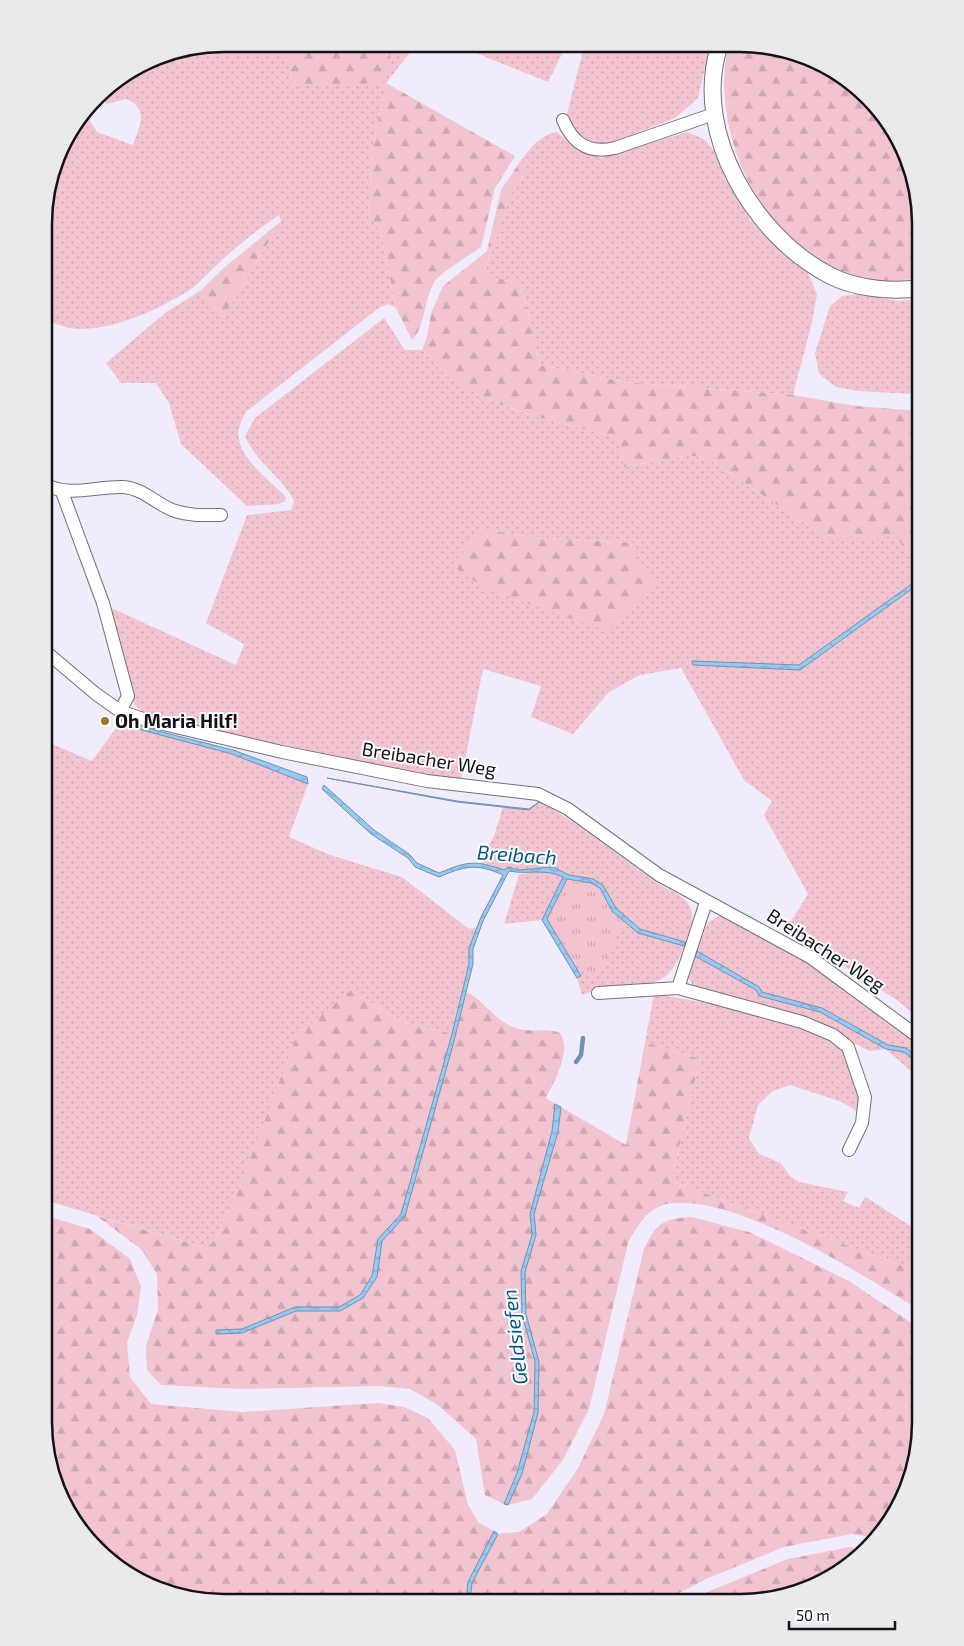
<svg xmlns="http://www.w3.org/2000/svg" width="964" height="1646" font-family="'Exo 2',sans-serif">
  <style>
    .grass { fill: url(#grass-dots); fill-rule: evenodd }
    .forest { fill: url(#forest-firs) }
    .park { fill: url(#park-tufts) }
    .water { fill: url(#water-waves); stroke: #7092b0 }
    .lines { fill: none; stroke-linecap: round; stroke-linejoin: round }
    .stream { stroke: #7092b0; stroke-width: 4.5 }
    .minor-casing { stroke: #736f7b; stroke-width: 14 }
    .tertiary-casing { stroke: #736f7b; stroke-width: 18 }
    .minor { stroke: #fff; stroke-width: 12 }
    .tertiary { stroke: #fff; stroke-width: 16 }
    .poi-dot { fill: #987821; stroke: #fdfcff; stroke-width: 2 }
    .labels { text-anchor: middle; stroke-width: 4; stroke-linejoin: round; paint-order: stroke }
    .poi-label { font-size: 19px; font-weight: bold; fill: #141217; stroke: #fdfcff; text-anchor: start }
    .street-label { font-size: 19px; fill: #141217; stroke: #fdfcff }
    .water-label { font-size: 20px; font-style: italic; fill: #005689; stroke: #fdfcff }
    .rim { fill: none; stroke: #141217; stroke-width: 2.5 }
  </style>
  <defs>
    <pattern id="grass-dots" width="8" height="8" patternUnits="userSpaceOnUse" patternTransform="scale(1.25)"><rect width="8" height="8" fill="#f2c4d0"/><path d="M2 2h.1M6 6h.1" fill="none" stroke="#cfa7b2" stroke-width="1.8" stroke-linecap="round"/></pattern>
    <pattern id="forest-firs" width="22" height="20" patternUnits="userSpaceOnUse" patternTransform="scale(1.25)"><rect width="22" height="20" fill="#f2c4d0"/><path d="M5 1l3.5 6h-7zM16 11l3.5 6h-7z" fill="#cfa7b2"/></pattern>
    <pattern id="park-tufts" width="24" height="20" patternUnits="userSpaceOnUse" patternTransform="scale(1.25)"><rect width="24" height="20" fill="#f2c4d0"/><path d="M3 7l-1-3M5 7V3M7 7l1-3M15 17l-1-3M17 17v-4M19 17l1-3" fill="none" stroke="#cfa7b2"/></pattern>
    <pattern id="water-waves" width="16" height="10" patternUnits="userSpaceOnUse" patternTransform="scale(1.25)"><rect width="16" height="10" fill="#97c9f2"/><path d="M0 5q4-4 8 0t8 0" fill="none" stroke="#81accf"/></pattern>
  </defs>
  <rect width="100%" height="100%" fill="#f1ecfb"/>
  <!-- grass -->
  <path class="grass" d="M224 44H285L293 86 391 53 392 45H416L386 83 372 150 368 215 380 229 396 308 389 304 380 307 247 411C221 448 262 472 286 497L285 501 279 504 247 506 181 444 169 403 156 383H121L106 363 165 313 200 291 224 316 281 221 279 215C258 229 237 246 219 263 209 272 199 284 188 291 153 313 81 347 45 317V201L63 144 86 114 97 132 133 145C139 128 150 107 126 99L107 104 100 96 105 89 155 57Z
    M456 45 566 46 548 82Z
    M584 46 710 47 698 98 675 118 608 144 589 143 576 133 567 114Z
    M557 132 578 151 601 158 687 132 704 139 716 153 725 178 750 220 784 255 807 271 817 294 812 322 793 395 625 382 540 365 521 284 482 275C499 241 501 200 528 171L521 160C532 147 539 135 557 132Z
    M858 294 899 301 920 299V391L914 394 858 391 836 387 819 374 815 353 830 306 842 296Z
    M384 318 405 350H422L447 376 488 400 537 417 619 438 624 467 689 455 710 460 827 538 894 531 920 574V578L799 665 692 661 694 665 800 670 920 583V1019L898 1001 787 928 808 894 764 815 772 801 744 780 681 668 640 675 609 692 573 734 531 717 541 686 483 669 461 780 427 776 146 715 134 704 107 606 236 665 244 644 206 623 247 515 291 510 294 501C282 476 257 464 245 436L255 418ZM481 529 531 537 634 543 635 563 452 566Z
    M119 724 232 754 308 784 289 837 330 855 402 877 469 929 477 927 469 948V964L452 1034 401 1021 351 990 241 1183 213 1243 204 1247 44 1200 45 741 92 761Z
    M539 802C582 824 618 857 659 884 669 891 687 896 691 909 695 920 689 932 685 942L640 929 616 908 603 885 593 879 569 875 553 867 520 870 513 867 504 870 480 862 494 836 503 807 529 810Z
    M552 871 564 877 542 920 504 924 519 874Z
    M567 879 591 883 600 888 612 911 638 933 684 946C665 999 642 977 601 988 595 990 588 993 582 995L577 978 581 976 547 919Z
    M720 916 773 942 808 963 920 1047V1059L906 1048 888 1045 822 1008 762 992 697 951 708 922Z
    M695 956 756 990 759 996 820 1012 886 1049 904 1052 920 1065V1079L886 1049 869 1051 831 1031 695 990 689 978Z
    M654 994 748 1010 828 1036 842 1048 862 1099 858 1119 855 1110 842 1102 790 1085 773 1091 758 1105 749 1138 759 1154 781 1163 790 1176 799 1182 848 1192 843 1201 859 1208 865 1197 867 1198 920 1232V1272L671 1181 700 1059 645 1042Z"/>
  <!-- forest -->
  <path class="forest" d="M285 44 392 45 386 83 515 156 495 188 481 247C471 254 439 274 434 282 424 300 425 328 412 340L396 308 380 229 368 215 372 150 386 83 293 86Z
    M728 47H775L859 88 911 166 920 224V278C904 280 887 283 871 281 771 263 708 141 728 47Z
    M521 160 528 171C502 199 499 241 482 274L521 284 540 365 625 382 793 395 856 406 920 411V574L894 532 886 538H827L710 460 689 455 624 467 619 438 537 417 488 400 447 376 422 350 427 337 431 313 443 286 487 251 501 190Z
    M281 221 224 316 200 291 225 267Z
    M481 529 531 537 635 543V563L656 581 610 629 595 627 488 590 452 566Z
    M351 990 401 1021 452 1034 401 1214 378 1239 372 1276 360 1295 339 1307H295L242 1329 216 1330 242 1333 296 1311H340L363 1298 377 1277 382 1241 405 1216 467 992C485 1002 495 1020 513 1027 528 1034 545 1027 560 1033 572 1052 554 1081 546 1098L555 1104 552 1131 530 1214 532 1235 521 1271 522 1315 535 1362 534 1412 517 1473 504 1504 485 1495 476 1439 438 1405 410 1389 379 1386 242 1389 161 1385 147 1370 146 1346 158 1309 157 1274 142 1250 97 1216 204 1247 213 1243 241 1183 297 1035Z
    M645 1042 700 1059 671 1181 920 1272V1311C866 1276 731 1191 667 1204 647 1208 637 1227 628 1243L589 1409 563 1460 532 1499 508 1505 522 1474 538 1413 539 1362 526 1314 525 1272 536 1235 534 1214 558 1132 561 1107 626 1145Z
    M44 1215 90 1229 130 1259 141 1287 137 1315 127 1343 130 1377 151 1404 242 1412 378 1403 404 1407 428 1418 455 1450 468 1505 479 1523 494 1531 468 1582 466 1601H200L114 1565 74 1522 53 1480 44 1422Z
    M691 1217 749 1232 849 1281 910 1322 920 1333C920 1399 928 1487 877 1538L851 1534 784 1547 706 1579 662 1602 470 1601 472 1583 498 1534 519 1532 547 1514 578 1468 604 1414 644 1249C657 1222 663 1219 691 1217Z
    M850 1547 864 1550C815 1599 755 1602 690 1602L712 1590 788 1559Z"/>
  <!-- park -->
  <path class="park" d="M568 881 591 884 599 890 611 913 624 923 598 976 578 966 549 920Z"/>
  <!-- water -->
  <path class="water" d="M920 578V583L800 670 693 665 692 661 799 665Z
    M122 718 154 730 233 750 307 777 308 784 232 754 119 724Z
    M327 778 457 801 529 809 539 802 529 810 457 802Z
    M324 785 374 830 409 854 417 863 439 873C468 861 475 860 504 870L509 867 520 870 553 867 569 875 593 879 603 885 616 908 640 929 685 942 684 946 638 933 612 911 600 888 591 883 567 879 547 919 581 976 577 978 542 920 563 877C546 868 528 875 509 871L483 921 473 949V964L453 1045 405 1216 382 1241 377 1277 363 1298 340 1311H296L242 1333 216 1334V1330L242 1329 295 1307H339L360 1295 372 1276 378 1239 401 1214 452 1034 469 964V948L481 917 503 875C476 863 465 866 439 877L415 867 408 858 371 834 322 789Z
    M697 951 759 987 762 992 822 1008 888 1045 906 1048 920 1059V1065L904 1052 886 1049 820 1012 759 996 756 990 695 956Z
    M555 1104 561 1107 558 1132 534 1214 536 1235 525 1272 526 1314 539 1362 538 1413 522 1474 508 1505 504 1504 517 1473 534 1412 535 1362 522 1314 521 1271 532 1235 530 1214 552 1131Z
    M494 1531 498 1534 472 1583 470 1601H466L468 1582Z"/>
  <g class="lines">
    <!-- stream -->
    <path class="stream" d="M576 1062 581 1055 583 1038"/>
    <!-- minor casing -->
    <g class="minor-casing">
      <path id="minor" d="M563 120C573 144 589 154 615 148L714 114
        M45 484C68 498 97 486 123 487 143 488 157 505 175 511 190 516 205 515 221 515
        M62 492 103 603 128 696 120 711
        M45 651 96 694 120 711 146 720 282 752 427 781 538 794 568 809 659 875 810 957 920 1038
        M678 988 802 1022 833 1035 848 1047 865 1097 862 1123 849 1150
        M598 993 678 988 706 902"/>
    </g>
    <!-- tertiary casing -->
    <g class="tertiary-casing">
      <path id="tertiary" d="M719 47C692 133 754 237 831 276 857 289 892 292 920 288"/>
    </g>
    <!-- minor -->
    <use href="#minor" class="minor"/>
    <!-- tertiary -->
    <use href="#tertiary" class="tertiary"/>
  </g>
  <!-- markers -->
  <circle class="poi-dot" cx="105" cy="721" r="5"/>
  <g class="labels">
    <!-- poi labels -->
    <g class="poi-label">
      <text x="115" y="728">Oh Maria Hilf!</text>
    </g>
    <!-- street labels -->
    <g class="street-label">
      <text transform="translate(429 759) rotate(9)" y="7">Breibacher Weg</text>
      <text transform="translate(826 950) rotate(33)" y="7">Breibacher Weg</text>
    </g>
    <!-- water labels -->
    <g class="water-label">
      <text transform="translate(517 855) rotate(4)" y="7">Breibach</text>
      <text transform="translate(515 1337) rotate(-97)" y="7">Geldsiefen</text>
    </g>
  </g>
  <!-- crop -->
  <path d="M0 0H964V1646H0ZM224 52H740A172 172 0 0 1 912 224V1422A172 172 0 0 1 740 1594H224A172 172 0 0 1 52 1422V224A172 172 0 0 1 224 52Z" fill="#eae9ec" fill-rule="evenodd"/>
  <path class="rim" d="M224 52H740A172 172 0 0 1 912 224V1422A172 172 0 0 1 740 1594H224A172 172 0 0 1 52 1422V224A172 172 0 0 1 224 52Z"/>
  <!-- scale -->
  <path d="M789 1621v8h106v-8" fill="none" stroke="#141217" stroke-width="2.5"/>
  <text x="796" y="1621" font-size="15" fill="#141217" stroke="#fdfcff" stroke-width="4" paint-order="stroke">50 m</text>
</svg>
